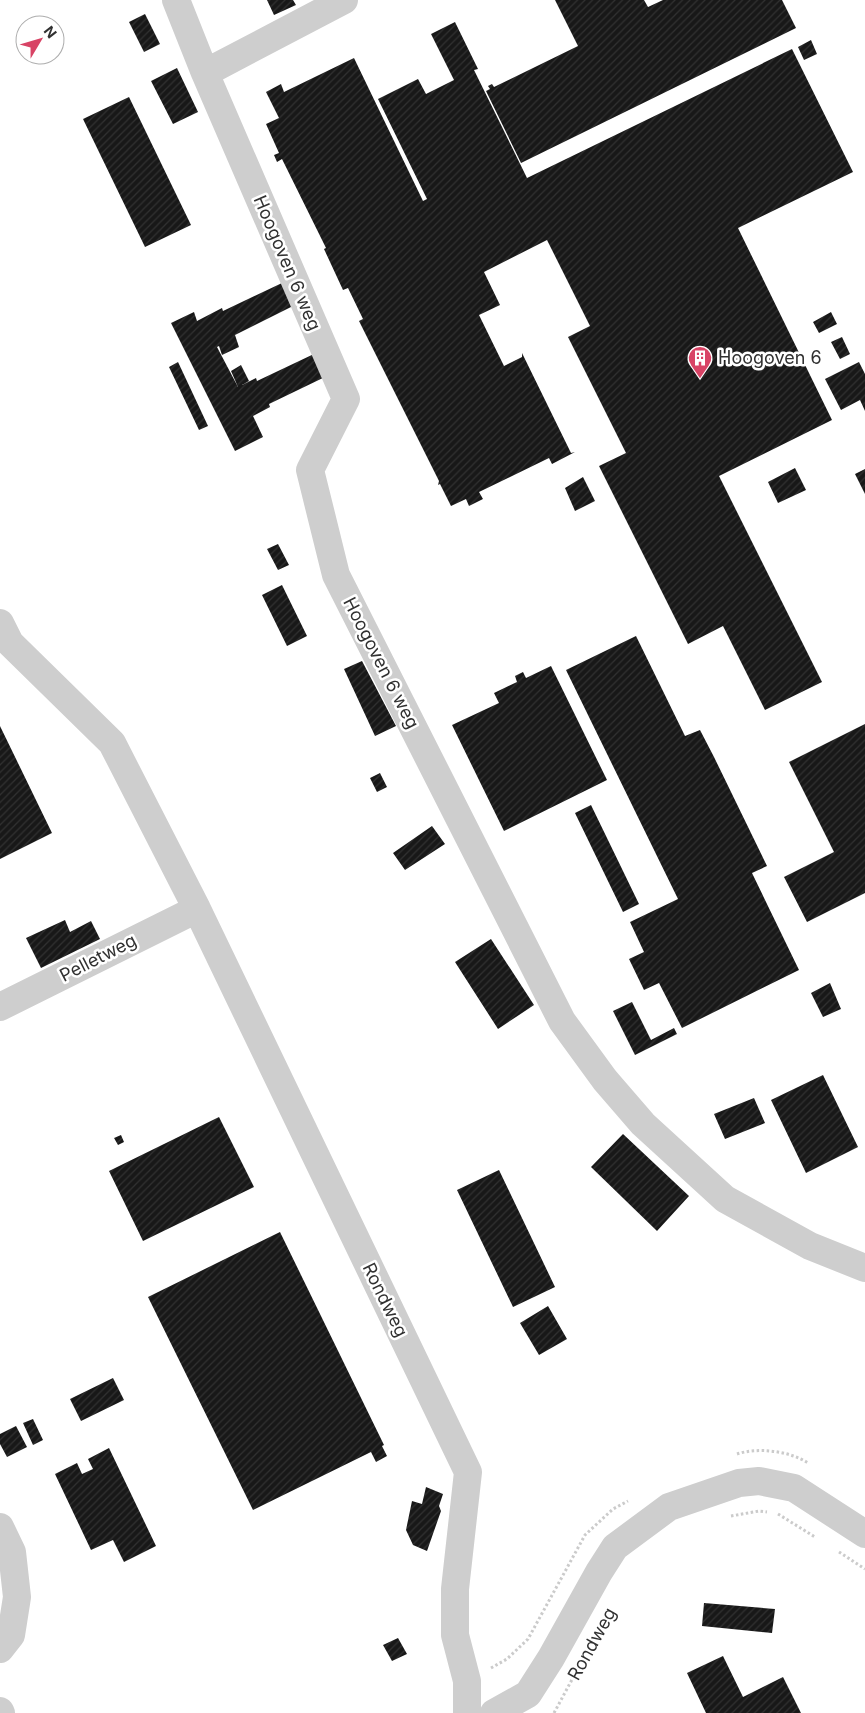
<svg xmlns="http://www.w3.org/2000/svg" width="865" height="1713" font-family="Inter,sans-serif">
  <style>
    .building { fill: url(#building-hatch) }
    .lines { fill: none; stroke-linecap: round; stroke-linejoin: round }
    .path { stroke: #cbcbcb; stroke-width: 3; stroke-dasharray: 2.5 2.5; stroke-linecap: butt }
    .minor { stroke: #cecece; stroke-width: 28 }
    .labels { text-anchor: middle; stroke-width: 5; stroke-linejoin: round; paint-order: stroke }
    .street-label { font-size: 18px; fill: #313131; stroke: #fff }
    .poi-label { font-size: 18px; fill: #313131; stroke: #fff; text-anchor: start }
  </style>
  <defs>
    <pattern id="building-hatch" width="6" height="6" patternUnits="userSpaceOnUse" patternTransform="scale(1.25)"><rect width="6" height="6" fill="#181818"/><path d="M-1 1l2-2M0 6l6-6M5 7l2-2" fill="none" stroke="#313131"/></pattern>
  </defs>
  <rect width="100%" height="100%" fill="#fff"/>
  <!-- building -->
  <path class="building" d="M267 0H293L296 5 274 15Z
    M555 0H644L648 7 663 0H782L796 28 521 163 486 91 490 89 488 86 492 84 494 87 578 46Z
    M145 14 160 44 144 52 129 22Z
    M455 22 478 69 474 70 527 178 792 49 853 172 738 228 832 420 719 476 822 682 765 710 723 626 688 644 599 466 626 453 568 337 590 326 547 240 484 272 500 305 479 315 504 366 522 357V353L571 453 575 452 552 464 549 458 479 492 483 499 469 506 466 499 451 506 440 484 438 485 439 481 359 321 363 319 348 288 343 290 324 249 326 248 282 159 277 162 274 155 279 153 266 124 279 118 266 92 281 84 284 92 354 58 423 201 427 199 378 99 418 79 426 94 454 80 431 34Z
    M811 40 817 54 804 60 798 47Z
    M177 68 198 112 173 124 151 81Z
    M129 97 191 225 145 247 83 119Z
    M282 283 293 306 235 335 239 347 222 355 219 346 217 347 238 387 231 371 241 365 249 381 242 385 256 378 257 381 316 353 327 376 269 404 270 407 253 416 263 437 235 451 171 323 194 312 197 321 222 308 223 311Z
    M831 312 837 324 819 333 813 322Z
    M842 337 850 354 840 359 831 342Z
    M178 362 208 426 199 430 169 367Z
    M859 362 865 374V411L860 400 841 410 825 379Z
    M795 468 806 490 778 503 768 482Z
    M865 469V494L855 474Z
    M583 477 595 501 575 511 565 488Z
    M278 544 289 565 278 570 267 549Z
    M282 585 307 636 287 646 262 595Z
    M636 636 685 736 700 730 714 757 767 866 752 873 799 970 682 1028 659 983 644 990 629 959 644 952 630 922 678 899 566 670Z
    M362 661 396 726 375 736 344 669Z
    M551 666 607 780 504 831 452 725 499 703 494 693 517 682 515 676 523 672 526 678Z
    M865 724V893L807 922 784 877 834 852 789 762Z
    M0 726 52 833 0 859Z
    M380 773 387 787 377 792 370 778Z
    M591 805 639 904 623 912 575 813Z
    M432 826 445 844 405 870 393 853Z
    M65 920 70 932 91 921 100 939 41 968 26 938Z
    M491 939 534 1005 498 1029 455 962Z
    M830 983 841 1009 823 1017 811 993Z
    M632 1002 651 1040 674 1028 677 1034 635 1055 613 1011Z
    M823 1075 858 1147 806 1173 771 1100Z
    M754 1098 765 1123 725 1139 714 1114Z
    M219 1117 254 1187 143 1241 109 1171Z
    M623 1134 689 1196 657 1231 591 1167Z
    M121 1135 124 1142 118 1145 114 1138Z
    M499 1170 555 1287 513 1307 457 1190Z
    M280 1232 384 1445 382 1446 387 1456 376 1462 371 1452 253 1510 148 1297Z
    M548 1306 567 1339 539 1355 520 1323Z
    M113 1378 124 1400 81 1421 70 1399Z
    M33 1419 43 1440 33 1445 23 1423Z
    M16 1426 27 1447 7 1457 0 1444V1434Z
    M109 1448 156 1546 124 1562 113 1540 91 1550 55 1474 77 1463 82 1474 93 1469 88 1459Z
    M426 1487 443 1494 439 1506 441 1511 427 1551 413 1545 406 1530 412 1501 422 1504Z
    M704 1603 775 1609 772 1633 702 1626Z
    M398 1638 407 1654 392 1661 383 1645Z
    M723 1656 743 1697 783 1677 801 1713H706L687 1673Z"/>
  <g class="lines">
    <!-- path -->
    <path class="path" d="M737 1454C758 1447 790 1451 808 1463
      M778 1514 815 1537
      M731 1516 759 1511 767 1512
      M839 1552 865 1569
      M491 1668 507 1659 528 1639 585 1535 613 1509 628 1501
      M554 1713 575 1674"/>
    <!-- minor -->
    <path class="minor" d="M176 0 205 73
      M344 0 205 73 346 399 310 470 336 575 562 1021 605 1080 643 1124 725 1199 810 1246 865 1268
      M0 623 10 643 112 743 197 909 468 1472 455 1589V1635L467 1681V1713
      M0 1007 197 909
      M0 1527 12 1552 17 1597 11 1635 0 1649
      M0 1711 1 1713
      M494 1713 528 1694 551 1658 599 1572 615 1547 669 1507 739 1483 759 1481 794 1488 865 1534"/>
  </g>
  <!-- icons -->
  <defs>
    <g id="building-pin" transform="scale(1.25)"><path d="M0 17L-7.5 6A9.5 9.5 0 1 1 7.5 6Z" fill="#d84365" stroke="#fff"/><path d="M-4-6H4V6H1V3H-1V6H-4ZM-2.5-4.3h1.7v1.8h-1.7ZM.8-4.3h1.7v1.8H.8ZM-2.5-1h1.7V.8h-1.7ZM.8-1h1.7V.8H.8Z" fill="#fff"/></g>
  </defs>
  <g fill-rule="evenodd">
    <use href="#building-pin" x="700" y="358"/>
  </g>
  <g class="labels">
    <!-- street labels -->
    <g class="street-label">
      <text transform="translate(287 263) rotate(67)" y="6">Hoogoven 6 weg</text>
      <text transform="translate(381 663) rotate(63)" y="6">Hoogoven 6 weg</text>
      <text transform="translate(98 958) rotate(-27)" y="6">Pelletweg</text>
      <text transform="translate(385 1300) rotate(64)" y="6">Rondweg</text>
      <text transform="translate(592 1644) rotate(-61)" y="6">Rondweg</text>
    </g>
    <!-- poi labels -->
    <g class="poi-label">
      <text x="718" y="364">Hoogoven 6</text>
    </g>
  </g>
  <!-- north arrow -->
  <g transform="translate(40 40) rotate(52)"><circle r="24" fill="#ffffff" stroke="#adadad"/>
  <path d="M0-4L9 19L0 12L-9 19Z" fill="#d84365"/>
  <text y="-8" font-size="14" font-weight="bold" text-anchor="middle" fill="#313131">N</text>
  </g>
</svg>
